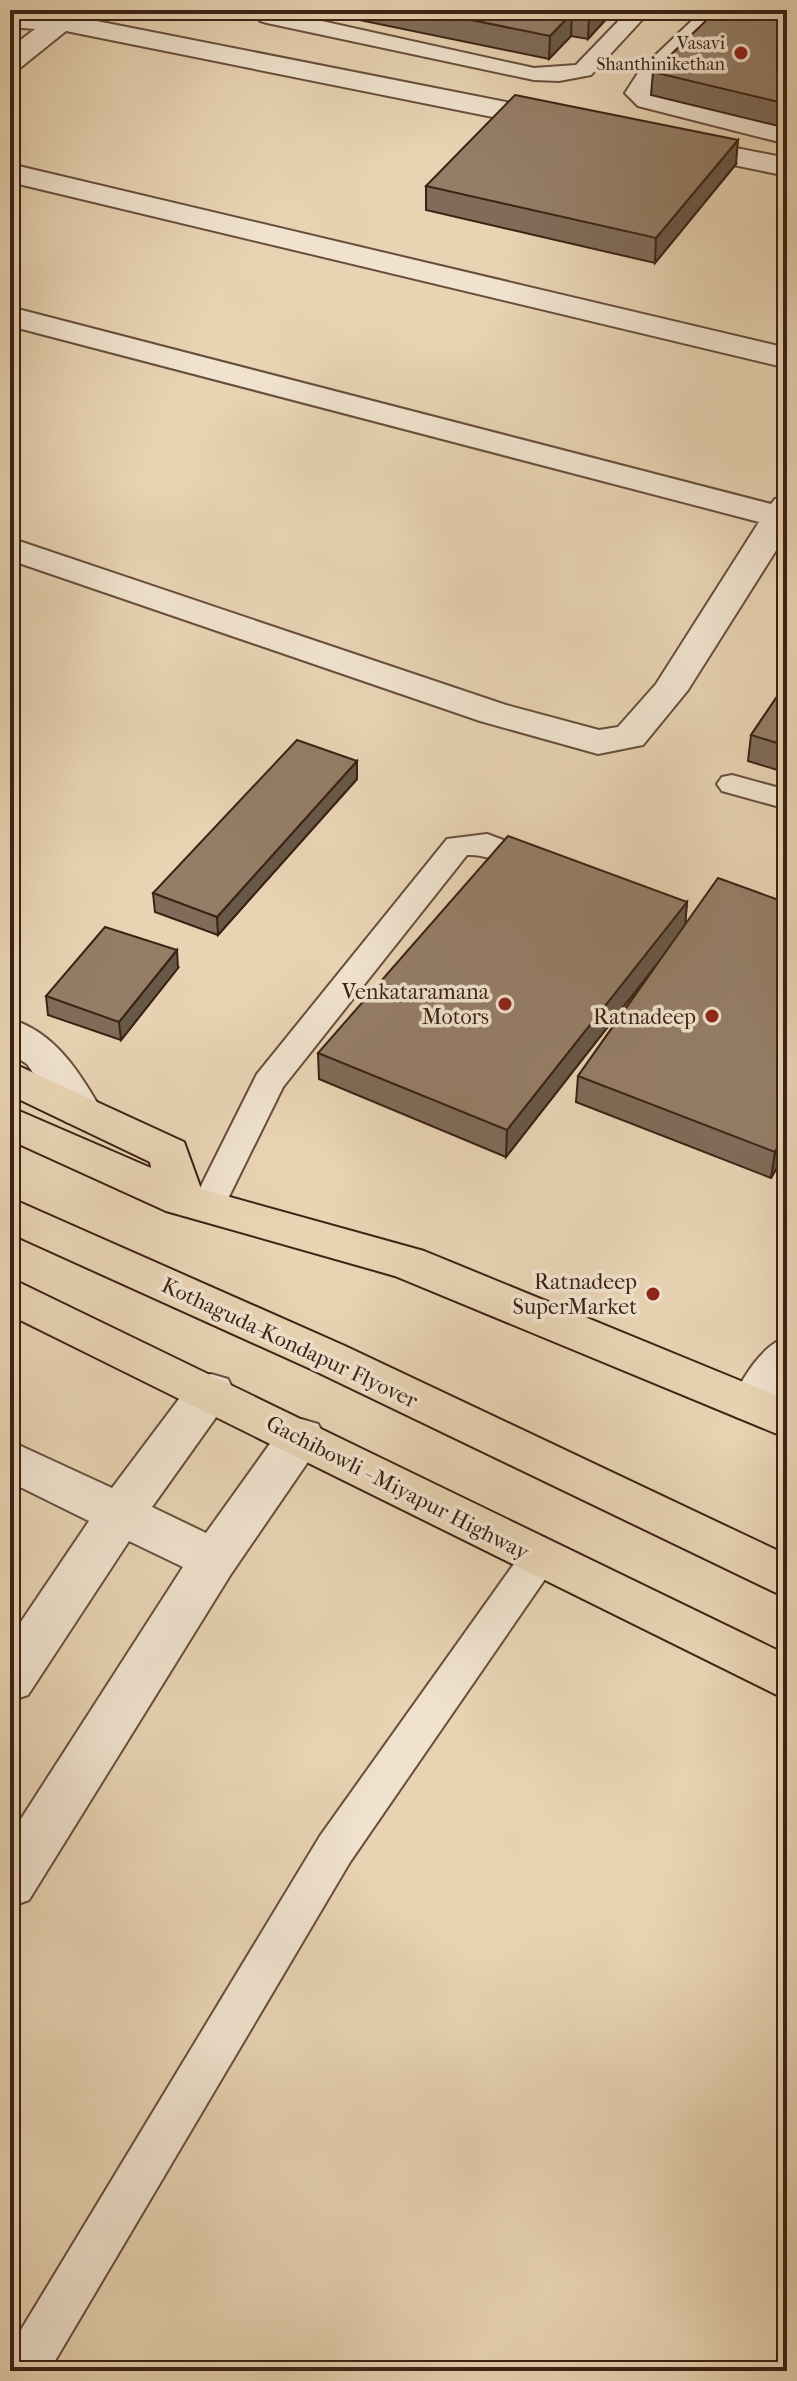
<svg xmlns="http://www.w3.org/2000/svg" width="797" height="2381" font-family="'IM FELL French Canon',serif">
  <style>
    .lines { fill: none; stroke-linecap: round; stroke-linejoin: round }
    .lane-casing { stroke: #674e3c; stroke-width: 4 }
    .street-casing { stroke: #674e3c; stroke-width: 4 }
    .primary-casing { stroke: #3c2215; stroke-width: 4 }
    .lane { fill: #f0e2ce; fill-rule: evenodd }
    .street { fill: #f0e2ce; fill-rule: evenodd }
    .primary { fill: #e8d3b3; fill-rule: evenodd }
    .wall { fill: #806c59; stroke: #3c2215; stroke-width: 2 }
    .shaded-wall { fill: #685848; stroke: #3c2215; stroke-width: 2 }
    .building { fill: #957e67; stroke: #3c2215; stroke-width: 2 }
    .poi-dot { fill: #8f2418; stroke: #f0e2ce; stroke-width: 3 }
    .labels { text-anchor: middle; stroke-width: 7; stroke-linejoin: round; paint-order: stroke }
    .far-poi-label { font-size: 18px; fill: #3c2215; stroke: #f0e2ce; text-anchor: end }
    .poi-label { font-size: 22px; fill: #3c2215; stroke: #f0e2ce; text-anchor: end }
    .street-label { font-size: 22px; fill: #3c2215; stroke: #f0e2ce }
  </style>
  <rect width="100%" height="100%" fill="#e8d3b3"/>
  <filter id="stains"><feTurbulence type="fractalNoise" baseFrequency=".0025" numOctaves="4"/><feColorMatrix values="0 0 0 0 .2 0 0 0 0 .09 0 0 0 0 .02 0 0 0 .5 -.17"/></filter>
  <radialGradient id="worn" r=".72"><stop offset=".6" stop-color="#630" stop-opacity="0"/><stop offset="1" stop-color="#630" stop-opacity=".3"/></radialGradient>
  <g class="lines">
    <!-- lane casing -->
    <g class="lane-casing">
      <path id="lane" d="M250 10H272L534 68 576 65 629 10H651L591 75 559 81 534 80 267 23 260 21Z
        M732 775 787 790V809L722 791 717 784 722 777Z
        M487 834 550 857 554 864 550 871C522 878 496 853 467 855L283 1087 219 1217 207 1220 195 1217 190 1208 257 1074 447 839Z
        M539 1543 552 1547 558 1558 552 1569 350 1862 49 2371H10V2348L320 1836 526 1547Z"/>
    </g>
    <!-- street casing -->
    <g class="street-casing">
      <path id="street" d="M703 10H733L654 91 787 126V144L638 106 625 93 640 70Z
        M10 11 61 14 557 112 567 115 571 121 567 127 557 130 66 31 20 68 10 70V48L35 29 10 27Z
        M680 137 787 158V176L670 152 666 146 670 140Z
        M10 164 787 348V368L10 182Z
        M10 307 771 504 775 499 787 496V533L688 690 643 745 598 754 480 721 10 560V538L506 705 599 730 618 727 656 684 759 522 10 326Z
        M10 1019C55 1032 80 1073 102 1111L96 1122 81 1126 66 1122 27 1064 10 1053Z
        M787 1337C787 1374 792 1434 736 1417L729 1404C743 1379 760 1346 787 1337Z
        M211 1374 228 1379 234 1392 152 1507 206 1533 284 1424 301 1419 318 1424 325 1437 231 1574 29 1900 10 1907V1836L183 1567 129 1541 28 1695 10 1701V1638L89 1521 10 1482V1441L112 1488 194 1379Z"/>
    </g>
    <!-- primary casing -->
    <g class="primary-casing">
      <path id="primary" d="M10 1062 184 1142 201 1189 424 1251 787 1400V1438L395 1276 166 1211 10 1140V1107L151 1168 150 1162 10 1095Z
        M10 1198 345 1346 787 1555V1598L313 1370 10 1233Z
        M10 1278 787 1655V1700L10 1315Z"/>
    </g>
    <!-- lane -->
    <use href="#lane" class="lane"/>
    <!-- street -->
    <use href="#street" class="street"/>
    <!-- primary -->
    <use href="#primary" class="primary"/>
  </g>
  <!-- wall -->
  <path class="wall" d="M330 10H608V17L588 39 571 36 549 59 330 14Z
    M787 10V128L651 95 653 72Z
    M736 164 655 263 426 210V186Z
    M787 682V773L748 761 751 735Z
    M357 761V779L218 935 155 912 153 893Z
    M687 902 685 924 787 1150 771 1178 576 1102 578 1076 657 964 506 1157 319 1079 318 1053Z
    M178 968 121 1040 48 1015 46 996Z"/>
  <!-- shaded-wall -->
  <path class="shaded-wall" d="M592 10H608V17L588 39 589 16Z
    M572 13 571 36 549 59 550 36Z
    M738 140 736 164 655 263 656 238Z
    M357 761V779L218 935 217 917Z
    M687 902 685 928 506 1157 507 1130Z
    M177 950 178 968 121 1040 119 1022Z
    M787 1130V1150L771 1178 775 1152Z"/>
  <!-- building -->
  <path class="building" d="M422 10H595L589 16 572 13 550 36Z
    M717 10H787V104L653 72Z
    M515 95 738 140 656 238 426 186Z
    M787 682V746L751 735Z
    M297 740 357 761 217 917 153 893Z
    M508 836 687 902 507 1130 318 1053Z
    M718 878 787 903V1130L775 1152 578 1076Z
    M105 927 177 950 119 1022 46 996Z"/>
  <!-- markers -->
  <g class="poi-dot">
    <circle cx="741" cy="53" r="8"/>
    <circle cx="505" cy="1004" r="8"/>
    <circle cx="712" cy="1016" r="8"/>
    <circle cx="653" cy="1294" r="8"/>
  </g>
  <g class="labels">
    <!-- far-poi labels -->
    <g class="far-poi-label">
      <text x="725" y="49">Vasavi<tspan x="725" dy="21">Shanthinikethan</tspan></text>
    </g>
    <!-- poi labels -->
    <g class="poi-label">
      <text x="489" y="999">Venkataramana<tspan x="489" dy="25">Motors</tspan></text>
      <text x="696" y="1024">Ratnadeep</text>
      <text x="637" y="1289">Ratnadeep<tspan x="637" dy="25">SuperMarket</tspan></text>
    </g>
    <!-- street labels -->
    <g class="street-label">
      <text transform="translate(290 1342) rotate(25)" y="8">Kothaguda-Kondapur Flyover</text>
      <text transform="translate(398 1487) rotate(27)" y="8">Gachibowli - Miyapur Highway</text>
    </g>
  </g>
  <!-- margin -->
  <rect width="797" height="2381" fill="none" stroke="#e8d3b3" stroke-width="40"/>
  <rect x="12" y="12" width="773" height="2357" fill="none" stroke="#3c2215" stroke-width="4"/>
  <rect x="20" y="20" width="757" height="2341" fill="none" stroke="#3c2215" stroke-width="2"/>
  <rect width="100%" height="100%" filter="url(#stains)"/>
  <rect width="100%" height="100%" fill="url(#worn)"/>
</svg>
